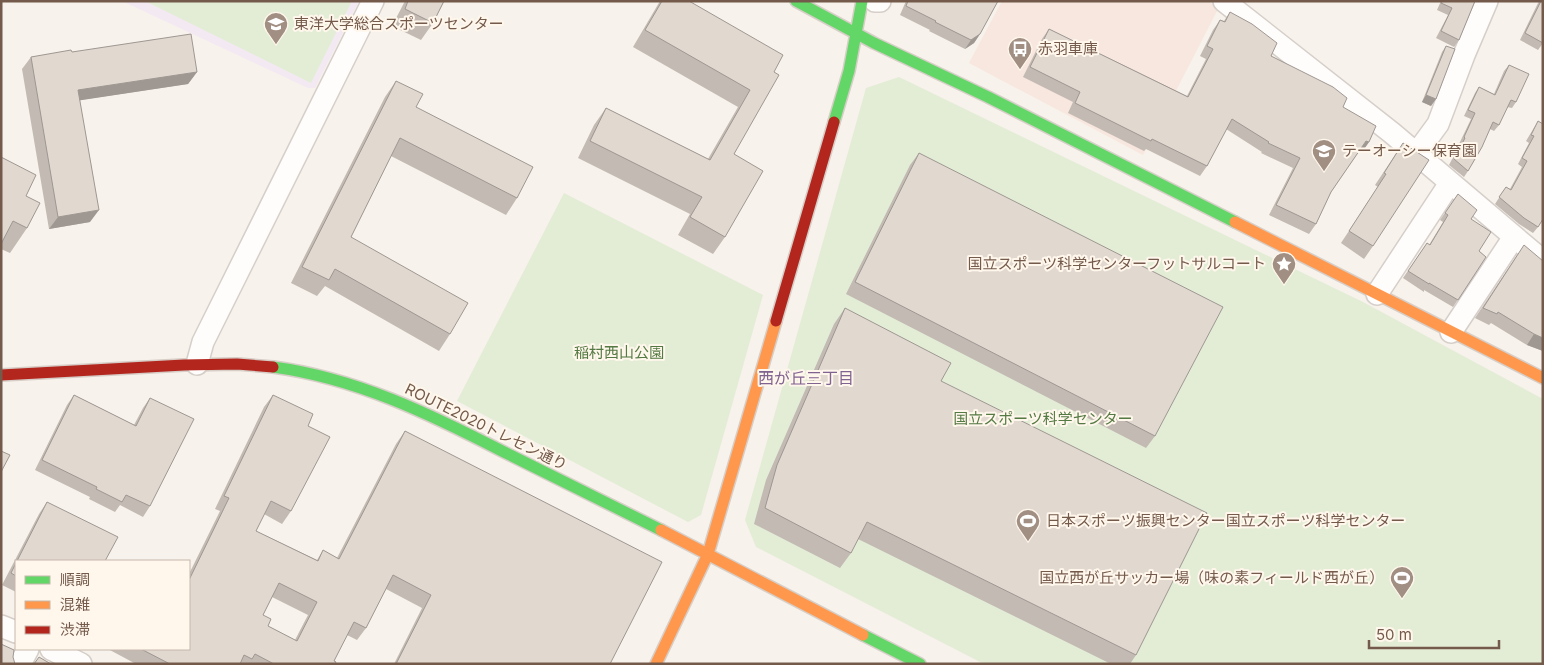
<svg xmlns="http://www.w3.org/2000/svg" width="1544" height="665" font-family="Inter,'Noto Sans JP',sans-serif">
  <style>
    .commercial { fill: #f7e7df }
    .education { fill: #f3e9f2 }
    .green { fill: #e3edd6 }
    .lines { fill: none; stroke-linecap: round; stroke-linejoin: round }
    .street-casing { stroke: #d6cfc9; stroke-width: 24 }
    .fast-casing { stroke: #d6cec7; stroke-width: 14 }
    .slow-casing { stroke: #d6cec7; stroke-width: 14 }
    .jam-casing { stroke: #d6cec7; stroke-width: 14 }
    .street { stroke: #fefdfc; stroke-width: 21 }
    .fast { stroke: #63d668; stroke-width: 11 }
    .slow { stroke: #ff974d; stroke-width: 11 }
    .jam { stroke: #b3261e; stroke-width: 11 }
    .wall { fill: #c2bab3; fill-rule: evenodd }
    .shaded-wall { fill: #9e9792 }
    .building { fill: #e1d8d0; stroke: #9e9792; fill-rule: evenodd }
    .labels { text-anchor: middle; stroke-width: 4; stroke-linejoin: round; paint-order: stroke }
    .poi-label { font-size: 15px; fill: #745a4b; stroke: #fff7ec; text-anchor: start }
    .park-label { font-size: 15px; fill: #547a43; stroke: #fff7ec }
    .street-label { font-size: 15px; fill: #745a4b; stroke: #fff7ec }
    .neighbourhood-label { font-size: 16px; fill: #816391; stroke: #fff7ec }
  </style>
  <rect width="100%" height="100%" fill="#f7f2eb"/>
  <!-- commercial -->
  <path class="commercial" d="M1002 1H1209L1218 9 1143 155 969 63Z"/>
  <!-- education -->
  <path class="education" d="M122 1H359L315 88H308Z"/>
  <!-- green -->
  <path class="green" d="M145 1H352L311 83Z
    M899 77 1363 302 1543 399V664H984L756 547 745 520 866 88Z
    M564 193 763 295 701 515 688 522 457 401Z"/>
  <g class="lines">
    <!-- street casing -->
    <g class="street-casing">
      <path id="street" d="M875 1H880
        M1224 1 1392 133 1543 261
        M1416 154 1438 124 1464 55 1487 1
        M1377 294 1450 183
        M1451 332 1514 237
        M197 364 203 342 373 1
        M1 626 16 632
        M51 649 81 664
        M20 664 28 649"/>
    </g>
    <!-- fast casing -->
    <g class="fast-casing">
      <path id="fast" d="M796 1 874 43 988 97 1235 222
        M834 122 849 71 862 1
        M273 367C356 378 430 414 504 452 556 478 609 504 661 530
        M863 635 920 664"/>
    </g>
    <!-- slow casing -->
    <g class="slow-casing">
      <path id="slow" d="M1235 222 1543 378
        M661 530 863 635
        M656 664 708 554 776 321"/>
    </g>
    <!-- jam casing -->
    <g class="jam-casing">
      <path id="jam" d="M776 321 834 122
        M1 375 184 365 237 364 273 367"/>
    </g>
    <!-- street -->
    <use href="#street" class="street"/>
    <!-- fast -->
    <use href="#fast" class="fast"/>
    <!-- slow -->
    <use href="#slow" class="slow"/>
    <!-- jam -->
    <use href="#jam" class="jam"/>
  </g>
  <!-- wall -->
  <path class="wall" d="M405 1H444L433 23 421 40 392 26Z
    M660 1H689L774 72 734 154 725 237 713 254 678 235 690 214 578 158 594 125 606 108 708 159 738 107 633 47Z
    M906 1H998L980 34 974 43 965 49 929 31 930 30 900 15Z
    M1441 1H1475L1459 40 1454 47 1436 38 1448 15 1437 10Z
    M1539 1H1543V43L1538 50 1520 40Z
    M1230 12 1271 56 1343 107 1369 142 1362 152 1359 151 1331 192 1316 224 1309 234 1269 215 1293 168 1261 153 1262 152 1226 129 1207 166 1200 176 1146 149 1144 151 1068 113 1073 102 1023 77 1042 39 1049 29 1187 96 1206 59 1200 56 1213 30 1220 20 1224 21Z
    M1446 46 1431 106 1422 102 1442 52Z
    M72 52 197 72 188 84 80 100 90 222 49 229 22 69 31 57Z
    M1509 65 1516 102 1512 108 1507 107 1499 125 1494 131 1490 129 1468 171 1464 177 1449 165 1460 144H1459L1471 119 1464 116 1475 93 1479 87 1494 94 1504 71Z
    M396 81 416 107 517 198 506 215 391 156 351 237 450 334 439 351 325 286 317 296 291 283 385 97Z
    M1538 121V227L1533 233 1519 224 1495 204 1506 187 1510 189 1522 167 1518 164 1529 143 1526 141Z
    M1403 143 1373 246 1364 259 1341 243 1378 187 1375 185Z
    M919 153 1155 436 1146 448 846 294 910 165Z
    M1 157 26 196 27 228 10 253 1 249Z
    M1458 194 1471 219 1479 251 1486 257 1453 307 1424 290V292L1403 278 1427 243 1429 245 1443 222 1440 220Z
    M1517 255 1543 261V351L1527 345 1491 323 1489 325 1475 318Z
    M845 308 1136 655 1130 664H1111L858 539 851 553 840 568 754 524 766 480 834 324Z
    M74 395 134 425 143 408 150 398V506L143 517 120 505 115 512 89 499 90 497 35 470 67 405Z
    M273 395 308 426 291 511 282 524 264 514 256 531 317 560 323 550 337 558 396 444 405 431 610 664H394L422 608 386 589 366 628 357 640 347 635 334 661 335 664H136L108 649H189V574L220 511 215 509 264 407ZM272 597 308 615 295 640 268 626 263 615Z
    M47 502 105 561H16V592L2 585 39 514Z"/>
  <!-- shaded-wall -->
  <path class="shaded-wall" d="M980 34 974 43 965 49 971 40Z
    M197 72 188 84 69 102 78 90Z
    M1426 95 1436 99 1431 106 1422 102Z
    M1366 141 1369 142 1362 152 1359 151Z
    M99 210 90 222 49 229 58 217Z
    M1534 334 1543 338V351L1527 345Z"/>
  <!-- building -->
  <path class="building" d="M408 1H444L433 23 405 9Z
    M662 1H689L783 55 774 72 779 75 734 154 763 171 725 237 690 217 702 197 590 141 606 108 710 160 750 90 645 30Z
    M908 1H998L980 34 971 40 935 22 936 21 906 6Z
    M1442 1H1475L1459 40 1441 31 1452 8 1441 3Z
    M1541 1H1543V43L1525 33Z
    M1230 12 1252 24 1277 43 1271 56 1333 87 1347 98 1343 107 1376 126 1369 142 1366 141 1331 192 1316 224 1276 205 1300 158 1268 143 1269 142 1232 119 1207 166 1152 139 1151 141 1075 103 1080 92 1030 67 1049 29 1188 97 1213 49 1207 46 1220 20 1225 22Z
    M191 34 197 72 78 90 99 210 58 217 31 57 71 50 72 52Z
    M1446 46 1455 49 1436 99 1426 95Z
    M1509 65 1529 74 1516 102 1511 100 1499 125 1493 122 1482 147 1468 171 1454 159 1465 138 1464 137 1475 113 1468 110 1479 87 1495 95Z
    M396 81 423 94 416 107 533 167 517 198 400 138 351 237 468 303 450 334 335 269 329 280 302 267Z
    M1538 121 1543 124V219L1538 227 1524 218 1499 197 1506 187 1511 190 1527 161 1522 158 1534 136 1531 135Z
    M1403 143 1429 160 1373 246 1349 231 1386 174 1384 173Z
    M919 153 1223 307 1155 436 855 282Z
    M1 157 36 175 26 196 40 203 27 228 13 221 1 244Z
    M1458 194 1477 210 1471 219 1491 232 1479 251 1486 257 1458 300 1429 283V284L1408 271 1427 243 1430 245 1448 215 1445 213Z
    M1524 245 1543 261V338L1534 334 1498 312 1497 314 1483 308Z
    M845 308 951 363 941 381 1207 513 1136 655 867 522 851 553 765 508 777 465Z
    M74 395 136 426 150 398 194 419 150 506 126 495 122 502 96 489 97 487 42 460Z
    M273 395 313 414 308 426 330 437 291 511 271 501 256 531 318 561 323 550 339 559 405 431 662 562 610 664H396L431 595 393 575 366 628 354 622 334 661 336 662 335 664H274L255 654 252 659 244 655 240 664H170L141 649H189V580L229 498 224 496ZM279 583 317 602 297 641 268 626 271 619 263 615Z
    M1 451 10 455 1 472Z
    M47 502 118 537 105 561H17Z
    M16 563V576L11 573Z
    M1 644 14 650 13 657 15 664H1Z
    M39 657 51 664H34Z"/>
  <!-- icons -->
  <defs>
    <g id="university-pin" transform="scale(1.25)"><path d="M0 17L-7.5 6A9.5 9.5 0 1 1 7.5 6Z" fill="#a28f83" stroke="#fff7ec"/><path d="M0-5L7-2L0 1L-7-2ZM-4 1L0 2.5L4 1V4Q0 6-4 4Z" fill="#fff"/></g>
    <g id="bus-pin" transform="scale(1.25)"><path d="M0 17L-7.5 6A9.5 9.5 0 1 1 7.5 6Z" fill="#a28f83" stroke="#fff7ec"/><path d="M-5-6H5V4H4V6H2V4H-2V6H-4V4H-5ZM-3.5-4V0h7V-4ZM-3.5 1.2v1.5H-2V1.2ZM2 1.2v1.5H3.5V1.2Z" fill="#fff"/></g>
    <g id="school-pin" transform="scale(1.25)"><path d="M0 17L-7.5 6A9.5 9.5 0 1 1 7.5 6Z" fill="#a28f83" stroke="#fff7ec"/><path d="M0-5L7-2L0 1L-7-2ZM-4 1L0 2.5L4 1V4Q0 6-4 4Z" fill="#fff"/></g>
    <g id="sight-pin" transform="scale(1.25)"><path d="M0 17L-7.5 6A9.5 9.5 0 1 1 7.5 6Z" fill="#a28f83" stroke="#fff7ec"/><path d="M0-6L1.8-2.2L6-1.7L2.9 1.2L3.7 5.4L0 3.3L-3.7 5.4L-2.9 1.2L-6-1.7L-1.8-2.2Z" fill="#fff"/></g>
    <g id="stadium-pin" transform="scale(1.25)"><path d="M0 17L-7.5 6A9.5 9.5 0 1 1 7.5 6Z" fill="#a28f83" stroke="#fff7ec"/><path d="M0-5a6.5 5 0 1 0 0 10a6.5 5 0 1 0 0-10ZM-3.5-1.8h7v3.6h-7Z" fill="#fff"/></g>
  </defs>
  <g fill-rule="evenodd">
    <use href="#university-pin" x="276" y="24"/>
    <use href="#bus-pin" x="1020" y="49"/>
    <use href="#school-pin" x="1324" y="151"/>
    <use href="#sight-pin" x="1284" y="264"/>
    <use href="#stadium-pin" x="1028" y="521"/>
    <use href="#stadium-pin" x="1402" y="578"/>
  </g>
  <g class="labels">
    <!-- poi labels -->
    <g class="poi-label">
      <text x="294" y="29">東洋大学総合スポーツセンター</text>
      <text x="1038" y="54">赤羽車庫</text>
      <text x="1342" y="156">テーオーシー保育園</text>
      <text x="1266" y="269" text-anchor="end">国立スポーツ科学センターフットサルコート</text>
      <text x="1046" y="526">日本スポーツ振興センター国立スポーツ科学センター</text>
      <text x="1384" y="583" text-anchor="end">国立西が丘サッカー場（味の素フィールド西が丘）</text>
    </g>
    <!-- park labels -->
    <g class="park-label">
      <text x="619" y="358">稲村西山公園</text>
      <text x="1043" y="424">国立スポーツ科学センター</text>
    </g>
    <!-- street labels -->
    <g class="street-label">
      <text transform="translate(486 427) rotate(26)" y="5">ROUTE2020トレセン通り</text>
    </g>
    <!-- neighbourhood labels -->
    <g class="neighbourhood-label">
      <text x="806" y="384">西が丘三丁目</text>
    </g>
  </g>
  <!-- border -->
  <rect width="1544" height="665" fill="none" stroke="#745a4b" stroke-width="5"/>
  <!-- legend -->
  <rect x="15" y="560" width="175" height="90" fill="#fff7ec" stroke="#c7b8ac"/>
  <rect x="25" y="576" width="25" height="8" fill="#63d668" stroke="#c7b8ac"/>
  <text x="60" y="585" font-size="15" fill="#745a4b">順調</text>
  <rect x="25" y="601" width="25" height="8" fill="#ff974d" stroke="#c7b8ac"/>
  <text x="60" y="610" font-size="15" fill="#745a4b">混雑</text>
  <rect x="25" y="626" width="25" height="8" fill="#b3261e" stroke="#c7b8ac"/>
  <text x="60" y="635" font-size="15" fill="#745a4b">渋滞</text>
  <!-- scale -->
  <path d="M1369 640v8h130v-8" fill="none" stroke="#745a4b" stroke-width="2.5"/>
  <text x="1376" y="640" font-size="15" fill="#745a4b" stroke="#fff7ec" stroke-width="4" paint-order="stroke">50 m</text>
</svg>
